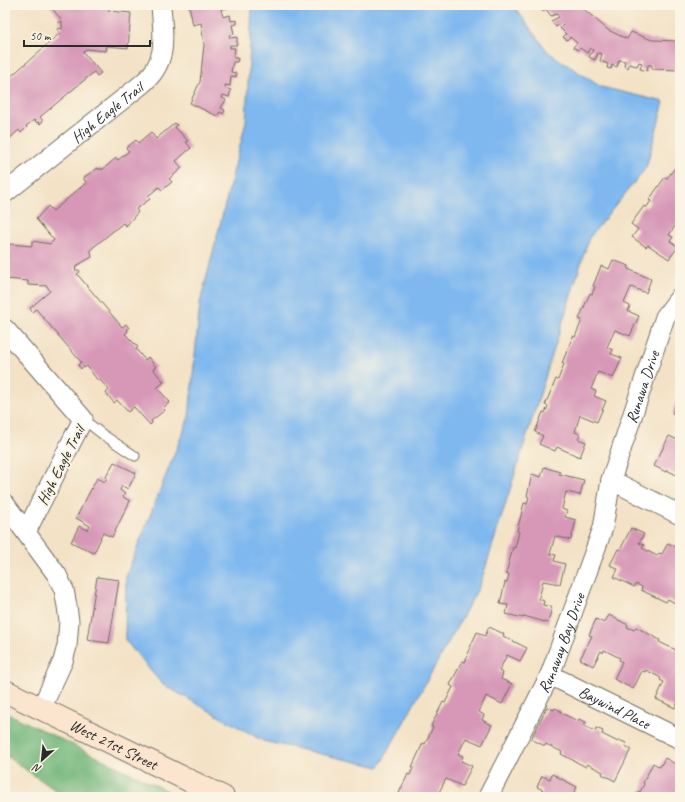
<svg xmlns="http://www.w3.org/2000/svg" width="685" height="802" font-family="Caveat,sans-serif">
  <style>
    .forest { fill: #72b67a; stroke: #4e7052 }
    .water { fill: #7eb8ef; stroke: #54728d }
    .building { fill: #d798b8 }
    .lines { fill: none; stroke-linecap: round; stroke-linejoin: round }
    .lane-casing { stroke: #716b61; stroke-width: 11 }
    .street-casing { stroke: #716b61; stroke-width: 21 }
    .secondary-casing { stroke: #716b61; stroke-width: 24 }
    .lane { stroke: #fff; stroke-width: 9 }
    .street { stroke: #fff; stroke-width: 19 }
    .secondary { stroke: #fbe5cf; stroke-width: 22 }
    .labels { text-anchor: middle; stroke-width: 4; stroke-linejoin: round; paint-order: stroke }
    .street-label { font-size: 16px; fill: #2b2b2b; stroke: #fcf5e5 }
  </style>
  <rect width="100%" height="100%" fill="#fcf5e5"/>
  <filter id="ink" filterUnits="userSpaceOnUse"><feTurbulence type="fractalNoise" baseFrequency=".025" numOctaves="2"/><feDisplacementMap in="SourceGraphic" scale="8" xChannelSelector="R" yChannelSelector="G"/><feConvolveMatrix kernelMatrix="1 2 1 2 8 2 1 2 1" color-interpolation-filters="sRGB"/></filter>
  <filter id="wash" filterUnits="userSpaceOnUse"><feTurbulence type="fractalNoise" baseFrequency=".012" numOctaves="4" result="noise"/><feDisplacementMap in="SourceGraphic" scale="16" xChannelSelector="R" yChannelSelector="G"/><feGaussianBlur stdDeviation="0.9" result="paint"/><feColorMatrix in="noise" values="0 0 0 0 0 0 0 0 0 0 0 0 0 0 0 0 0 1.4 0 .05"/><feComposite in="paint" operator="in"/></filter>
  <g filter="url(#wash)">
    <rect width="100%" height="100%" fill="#f3e2c6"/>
    <!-- forest -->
    <path class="forest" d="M5 712 180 797H65L5 755Z"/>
    <!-- water -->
    <path class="water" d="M252 5H513L548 52 601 87 664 102 646 168 589 238 480 585 379 767 263 741 162 684 125 640 126 576 189 417 200 303 246 122Z"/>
    <g id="blocks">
      <!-- building -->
      <path class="building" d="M49 5H90L109 7V11L131 13 128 48 107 46 106 51 86 49 83 52 101 73 97 76 94 72 40 117 43 121 40 124 38 122 37 123 34 120 26 126 27 127 21 133 19 130 8 140 10 143 5 148V76L8 79 60 33 57 29 59 28 62 29V21L59 23 58 21 61 19Z
        M189 5H228V8L221 9 223 17 230 15 231 21 237 20V24L232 25 234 34 229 35 230 38 237 37V45H230V48H235L234 58H238L237 62H233L231 72 236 73V77L231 76 230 86 225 85V88L231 90 229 97 223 95 222 98 226 100 221 108 225 110 223 114 220 112 217 116 190 103 198 86 200 82 204 45 201 23 193 25Z
        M543 5H579L608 30 627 39 631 32 652 40 680 41V70L652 69V65H648L647 71 640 69 642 63 639 62 637 66 629 64 628 68 624 66 625 61 619 60 617 67 612 65 611 69 607 68 608 64 600 61 602 54 598 53 595 60 589 57 593 50 590 48 587 53 580 48 578 50 573 47 577 43 570 37 567 40 563 37 566 34 560 28 563 25 561 23 556 27 551 21 559 17 557 14 551 16 546 9 542 11 540 7Z
        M175 123 177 125 175 127 188 141 186 142 191 148 176 161 182 168 169 179 172 182 162 190 159 187 148 196 150 199 136 209 138 212 126 226 123 223 90 250 91 252 92 257 76 266 75 270H79L80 272 77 274 122 327 126 324 129 328 127 330 128 331 125 334 138 347 136 349 145 360 148 357 156 367 153 369 164 382 157 388 170 402 163 408 165 410 151 421 152 423 150 425 134 407 128 412 117 400 114 403 106 393 109 390 100 380 98 381 87 366 84 368 83 366 81 369 78 365 81 362 36 309 32 312 30 308 50 291 47 286 28 285V281L6 279 9 244 32 246V241L50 244 54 240 36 219 48 206 53 211 87 182 84 180V177L98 168 99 170 101 168 102 170 116 158 118 160 129 151 126 148 136 140 138 143 151 132 156 139Z
        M680 157V219L669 235 673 237 670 241 678 247 669 259 648 245 646 247 632 237 638 229 631 224 644 206 646 208 651 201 649 200 665 177 667 178 678 164 676 163Z
        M613 260 629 266 628 269 651 279 646 293 631 287 624 303 630 306 628 311 639 316 630 336 615 330 607 347 613 350 611 354 622 358 613 378 598 372 591 389 596 391 594 396 606 401 597 422 580 415 575 432 580 434 578 439 586 442 580 457 557 447 555 451 539 444 543 436 535 432 543 412 545 413 548 406 545 405 556 379 558 380 564 364 562 363 573 336 575 337 582 320 579 319 590 293 592 294 595 287 593 286 601 266 609 269Z
        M677 400 680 401V417L672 414Z
        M669 436 680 441V477L667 470 666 472 654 466Z
        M114 462 136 473 128 489 122 486 120 490 125 494 123 497 130 501 112 537 103 533 100 537 101 538 94 553 71 542 79 526 88 530 90 526 76 518 97 478 105 482 107 478 106 477Z
        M544 467 560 472 559 474 584 480 580 495 566 492 562 509 567 511 565 517 576 520 571 540 555 536 550 554 556 555 554 561 565 564 560 584 543 581 539 599 544 601 543 605 552 607 548 623 524 616 523 618 506 614 508 605 500 604 505 582H507L509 574H506L513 547 515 548 519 532 517 531 524 503 527 504 529 497 527 496 532 474 541 477Z
        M631 528 644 534 639 543 644 545 642 548 657 556 659 553 662 554 668 543 680 549V606L668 599 666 602 641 590 642 587 636 584 634 587 614 577 618 569 610 565 618 549 620 550Z
        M97 577 119 580 109 643 87 640Z
        M609 615 628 625 627 627 634 630 636 627 660 640 659 642 676 650 677 647 680 648V698L675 708 656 699 664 682 660 680 661 678 646 670 645 672 642 671 633 689 614 679 622 662 619 660 620 658 604 650 603 653 601 651 593 666 580 659 592 636 589 635 596 619 604 623Z
        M489 627 504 634 503 636 527 648 520 661 507 655 499 671 503 673 501 679 512 684 502 704 486 696 479 712 484 715 482 720 492 725 482 745 466 738 458 754 463 756 461 761 472 766 462 786 446 779 438 794 444 797H406L399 793 408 774 410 775 414 767H412L423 743 425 744 433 727 431 726 443 702 445 703 453 687 450 685 462 661 465 662 468 655 467 654 477 632 485 636Z
        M547 707 554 710 555 708 561 711V713L578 721 579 719 586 722 584 726 595 731 596 728 603 731 602 734 618 742 619 740 626 743 625 746 631 749 615 781 602 774 603 772 587 764 586 767 561 754 562 752 546 744 545 746 531 739Z
        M665 758 679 766 678 768 680 769V786L675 797H636L639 791 640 792 644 784 643 783 653 763 660 767Z
        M552 774 577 787 572 797H535L541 795 543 790 537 787 542 776 550 779Z"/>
    </g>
  </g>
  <g filter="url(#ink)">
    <use href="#blocks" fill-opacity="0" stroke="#716b61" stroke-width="1"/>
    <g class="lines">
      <!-- lane casing -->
      <g class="lane-casing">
        <path id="lane" d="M83 419 102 434 135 456"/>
      </g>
      <!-- street casing -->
      <g class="street-casing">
        <g id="street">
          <path id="s1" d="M5 193 142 84C169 62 163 36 161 5"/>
          <path d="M5 329 83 419 26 532"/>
          <path d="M611 480 680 515"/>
          <path d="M5 504 57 575 64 590 67 606 69 621 67 646 63 661 41 709"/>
          <path id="s2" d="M550 675 680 739"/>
          <path id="s3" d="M488 797 550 675 603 528 611 480 665 317 680 297"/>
        </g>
      </g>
      <!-- secondary casing -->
      <g class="secondary-casing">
        <g id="secondary">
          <path id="s4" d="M5 691 223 797"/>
        </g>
      </g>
      <!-- lane -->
      <use href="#lane" class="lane"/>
      <!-- street -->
      <use href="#street" class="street"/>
      <!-- secondary -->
      <use href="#secondary" class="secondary"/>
    </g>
  </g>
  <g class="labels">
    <!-- street labels -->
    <g class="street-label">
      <text dy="6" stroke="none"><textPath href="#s1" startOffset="130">High Eagle Trail</textPath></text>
      <text dy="6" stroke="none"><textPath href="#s3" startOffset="440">Runawa Drive</textPath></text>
      <text transform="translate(60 465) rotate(-63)" y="6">High Eagle Trail</text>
      <text dy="6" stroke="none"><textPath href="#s3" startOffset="171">Runaway Bay Drive</textPath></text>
      <text dy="6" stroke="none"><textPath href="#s2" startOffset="72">Baywind Place</textPath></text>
      <text dy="6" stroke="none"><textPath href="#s4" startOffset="121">West 21st Street</textPath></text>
    </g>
  </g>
  <!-- margin -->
  <rect width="685" height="802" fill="none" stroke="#fcf5e5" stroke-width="20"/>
  <!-- north arrow -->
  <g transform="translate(42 760) rotate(207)" stroke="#fcf5e5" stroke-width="3" paint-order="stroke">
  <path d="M0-3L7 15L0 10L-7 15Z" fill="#2b2b2b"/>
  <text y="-6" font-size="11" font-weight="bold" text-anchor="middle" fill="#2b2b2b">N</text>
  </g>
  <!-- scale -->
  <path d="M24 40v6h126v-6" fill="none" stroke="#2b2b2b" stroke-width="2"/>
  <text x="30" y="40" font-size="12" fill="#2b2b2b" stroke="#fcf5e5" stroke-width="3" paint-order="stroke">50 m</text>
</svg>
